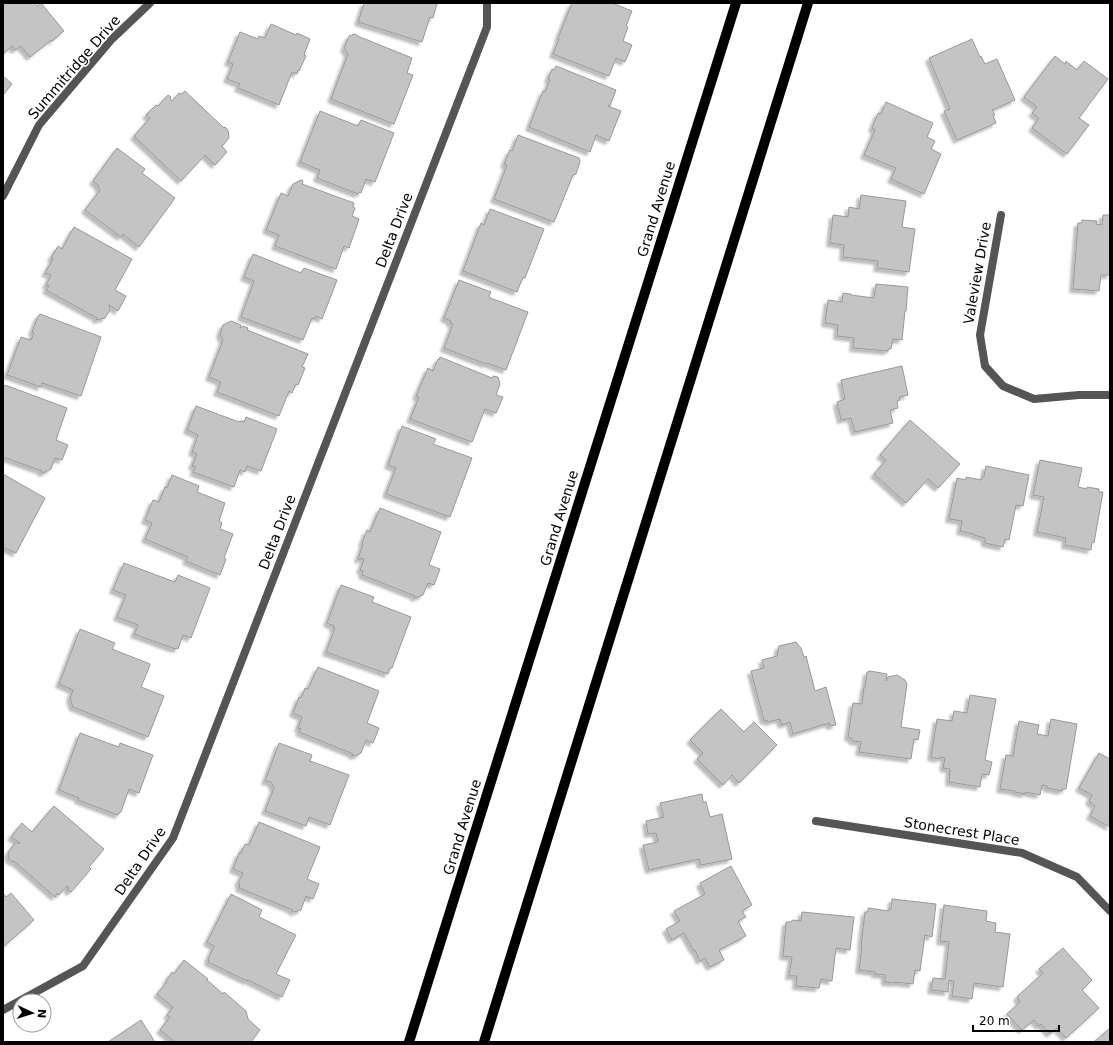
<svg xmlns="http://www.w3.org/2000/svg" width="1113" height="1045" font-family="'DejaVu Sans',sans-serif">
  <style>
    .building { fill: #c4c4c4; stroke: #999; filter: url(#shadow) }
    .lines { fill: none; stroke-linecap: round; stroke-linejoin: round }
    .minor { stroke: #555; stroke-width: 8 }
    .primary { stroke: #000; stroke-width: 10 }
    .labels { text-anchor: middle; stroke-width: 3; stroke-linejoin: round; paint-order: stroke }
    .street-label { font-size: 14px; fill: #000; stroke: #fff }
  </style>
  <defs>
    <filter id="shadow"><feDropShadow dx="-3.5" dy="3.5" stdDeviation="1" flood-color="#0004"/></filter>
  </defs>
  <rect width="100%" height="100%" fill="#fff"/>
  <!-- building -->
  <path class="building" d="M3 3H35L37 6 41 3 64 31 52 41 51 40 30 57 21 46 15 50 12 46 3 54Z
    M364 3H436L435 4H437L433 18 430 17 422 42 358 22Z
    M572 3H612L632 11 626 26 628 27 623 41 632 45 625 62 616 58 609 76 553 54 559 39 558 38Z
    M271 24 296 35 297 33 310 39 304 55 306 56 299 71 298 70 297 74 292 72 279 105 238 88 240 84 227 79 233 64 228 62 240 32 258 39 259 36 265 38Z
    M355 34 360 37 412 58 407 73 413 75 394 124 331 99 348 54 344 48 349 36Z
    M972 39 980 57 981 56 985 64 997 59 1015 100 992 110 995 115H993L996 123 957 140 944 111 950 109 929 58Z
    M1055 56 1065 64 1066 61 1077 70 1084 61 1108 79 1079 118 1089 125 1067 154 1032 128 1039 118 1032 113 1037 107 1024 97Z
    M556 66 616 90 610 106 608 105V106L621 111 609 141 596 135 590 152 529 127 543 91 545 92 550 80 548 79 552 69 554 70Z
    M3 76 12 84 3 95Z
    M185 91 224 128 225 127 228 130 229 138 222 146 227 152 215 165 205 155 181 181 134 136 150 118 146 115 156 105 158 106 168 95 171 97 170 99 172 101 179 93 181 94Z
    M886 102 933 123 927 137 935 141 931 149 941 154 924 194 891 179 896 168 864 155 875 130 872 128 878 113 881 114Z
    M320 111 358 126 361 120 394 133 375 182 366 179 361 193 359 192 358 194 317 178 320 170 300 162Z
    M518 135 579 158 580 162 576 174 573 175 554 222 494 199 507 165 504 164 510 150 512 151Z
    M117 148 145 169 142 173 175 198 139 247 123 234 121 237 85 210 100 190 98 187 99 186 93 181Z
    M301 180 303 181 302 184 354 203 353 207 355 208 352 216 359 219 349 248 344 246 336 269 275 246 279 235 266 230 281 193 288 196 293 184Z
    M861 195 906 201 902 227 915 229 909 272 877 268 878 261 843 257 844 245 830 243 833 215 848 217 849 207 859 209Z
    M490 209 544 229 525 278 523 277 517 292 463 271 481 223 484 225Z
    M1103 215H1110V275H1101L1099 291 1073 289 1078 223H1082V220L1097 221 1096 224 1102 225Z
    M74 227 132 259 115 290 126 296 118 311 109 305 110 310 105 318 96 320 97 318 46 290 49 286 46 285 51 275 45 273 53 259 51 258 58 246 62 249Z
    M253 254 301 273 304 268 337 280 322 319 316 316 315 319 312 318 303 340 241 317 254 281 244 277Z
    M459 280 491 292 489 296 490 297V298L528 312 506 370 487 363 486 364 444 348 453 324 450 323 451 321 444 318Z
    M876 284 908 287 906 311H905L902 340 893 339 891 349H888V351L853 348 854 338 837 336 838 325 825 323 828 300 842 302 843 293 851 294V295L874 298Z
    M40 314 101 337 81 396 42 383 41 387 7 375 21 337 31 340 34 333 32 332 38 316H39Z
    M231 321 241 325 240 328 243 326 248 328 247 330 308 354 302 367 305 368 298 385 296 384 292 393 289 391 279 416 217 392 221 382 209 377 223 340 220 334 223 325Z
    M440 357 492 378 493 376 498 377 500 384 496 395 503 397 496 413 485 409 472 442 410 419 419 397 416 396 428 368 433 371 438 359 439 360Z
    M902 366 908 395 899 397 900 400 897 401 898 408 890 410 893 423 855 432 851 418 841 420 837 402 845 399 841 380Z
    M5 385 67 408 56 440 68 445 62 460 55 458 51 469 43 473H42V471L3 457V390Z
    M196 406 239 422 240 421 244 422 246 417 277 429 261 471 247 466 245 472 240 470 234 487 193 472 196 467 192 466 197 454 192 452 198 435 187 430Z
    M910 420 960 464 938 488 928 479 906 503 874 474 886 460 880 455Z
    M402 426 436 439 433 444 472 458 450 517 386 494 396 468 388 465Z
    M1040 460 1082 468 1078 487 1087 489V487L1099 489V492H1103L1094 543 1092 542 1091 550 1065 545 1066 538 1037 532 1044 497 1033 495Z
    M986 466 1029 475 1023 506 1016 505 1009 540 1005 539 1003 547 985 543V538L974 535V534L960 531 962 521 949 519 957 478 966 480V477L981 480 983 476H984Z
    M3 474 45 498 16 553 3 547Z
    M172 475 199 486 197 492 225 503 219 521 222 523 220 529 233 534 224 558 226 559 220 575 186 561 188 557 145 539 152 523 145 520 153 500 159 502 165 487 167 488Z
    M380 508 441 532 429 565 440 569 434 585 428 583 423 595 415 598 414 597 415 596 362 575 363 571 360 570 364 559 361 558 360 560 358 559 363 544 362 543 367 530 370 532Z
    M124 563 175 582 178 575 210 588 191 638 183 635 178 649 176 648 175 649 134 634 138 625 117 617 126 595 113 590Z
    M341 585 374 597 372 602 411 617 392 668H390L388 674 326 652 335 628H333L334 626 327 623Z
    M80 629 115 643 112 649 150 664V665L141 687 164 696 148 737 73 707 70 698 73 690 59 684Z
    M796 642 801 648 804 657 806 656 815 691 826 687 836 725 830 726 829 723 793 734 790 722 782 725 780 719 768 722 767 720 764 721 751 671 764 668 762 660 777 656 779 646Z
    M318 667 379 691 367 723 379 728 373 743 366 740 361 753 355 756 352 755 353 754 299 732 301 729 298 728 302 717 293 713 299 697 301 698 305 688 308 689Z
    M870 671 887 674 886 681 888 677 897 675 905 680 907 684 901 727 920 730 918 740 914 739 911 759 859 752 861 742 853 741 851 738 848 737 853 703 862 704 864 687H865L867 672Z
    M970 695 996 699 985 760 992 762 989 775 982 774 980 787 949 782 950 769 943 768 945 758 940 757 939 759 931 757 937 719 952 721 954 711 967 713Z
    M721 709 744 732 754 722 777 745 739 783 732 775 723 785 697 759 703 753 690 740Z
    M1051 719 1077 724 1066 789H1062V791L1047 788V786L1042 785 1040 795 1025 792V794L1015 792V791L1000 789 1006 755 1013 756 1019 721 1039 725 1037 734 1048 736Z
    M80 733 119 747 120 743 153 755 139 793 129 789 121 812H120L118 815 78 800 79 798 59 790Z
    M279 743 312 755 310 761 349 775 330 825 309 817 306 826 265 811 274 788 271 782 265 781Z
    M1099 753 1110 759V827L1090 816 1095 806 1089 801 1092 795 1079 788Z
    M702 794 703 802H706L710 817 722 814 732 859 701 865 699 859 649 870 643 845 658 842 656 833 648 834 646 821 664 817 660 803Z
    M54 806 104 849 89 867 91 869 71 892 67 890 69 888 67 886 59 895 57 893 55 897 14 861 13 862 9 859 8 853 15 843H20L11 837 22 823 32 832Z
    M259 822 320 847 307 879 319 884 313 899 306 896 301 910 294 912 292 911 293 910 239 888 240 884 238 883 243 873 233 869 239 853H241L245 844 249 845Z
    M731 866 752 905 742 911 746 917 738 921 746 936 719 950 724 960 710 967 705 958 700 961 695 950 694 951 684 933 672 940 666 929 680 921 674 911 705 894 700 883Z
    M3 893 6 897 11 893 34 920 3 947Z
    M231 894 262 910 259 917 296 935 276 974 290 980 282 997 248 980 247 981 208 962 209 960 208 959 214 946 207 942Z
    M892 899 936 904 932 937 925 935 920 971 915 970 913 984 895 982V983L885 982V975L875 974V972L859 970 862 946H861L865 912H868V908L889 911V908L891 909Z
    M944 905 987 911 986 921 996 923 995 932 1010 934 1003 987 974 983 972 999 952 996 954 981 949 980 948 992 931 990 933 978 945 979 949 942 940 941Z
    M802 912 854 917 850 950 836 948 832 981 821 979 819 988 796 986 797 976H789L792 957 783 956 786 922H790L793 920 801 921Z
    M1063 948 1092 980 1082 990 1099 1008 1066 1038 1057 1028 1050 1034 1041 1024 1039 1026 1034 1020 1022 1030 1007 1014 1020 1002 1017 997 1043 973 1039 969Z
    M184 960 208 979 207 980 223 994 224 992 246 1011 248 1019 260 1030 251 1042H175L160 1030 170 1017 167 1015 173 1007 157 994 167 982 166 981 172 972 174 974Z
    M141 1020 155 1042H108Z
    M1110 1028V1042H1094Z"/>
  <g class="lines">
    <!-- minor -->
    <path class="minor" d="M3 196 39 125 112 39 150 3
      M1001 215 980 335 985 366 1003 386 1034 399 1079 395H1110
      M816 821 1022 853 1077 877 1110 911
      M3 1010 83 966 173 838 487 27V3"/>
    <!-- primary -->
    <path class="primary" d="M409 1042 736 3
      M484 1042 808 3"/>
  </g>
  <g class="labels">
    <!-- street labels -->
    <g class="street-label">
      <text transform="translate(74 67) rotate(-49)" y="5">Summitridge Drive</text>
      <text transform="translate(656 209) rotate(-73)" y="5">Grand Avenue</text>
      <text transform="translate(394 230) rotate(-69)" y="5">Delta Drive</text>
      <text transform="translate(977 273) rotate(-80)" y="5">Valeview Drive</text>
      <text transform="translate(559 518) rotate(-73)" y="5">Grand Avenue</text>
      <text transform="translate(277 532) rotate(-69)" y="5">Delta Drive</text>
      <text transform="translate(462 827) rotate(-73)" y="5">Grand Avenue</text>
      <text transform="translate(962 831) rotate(9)" y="5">Stonecrest Place</text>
      <text transform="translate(140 861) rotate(-56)" y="5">Delta Drive</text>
    </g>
  </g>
  <!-- border -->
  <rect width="1113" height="1045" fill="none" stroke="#000000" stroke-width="8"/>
  <!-- north arrow -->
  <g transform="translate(32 1013) rotate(94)"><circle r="19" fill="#ffffff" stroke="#999999"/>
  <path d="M0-3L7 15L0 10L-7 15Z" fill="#000000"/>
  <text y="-6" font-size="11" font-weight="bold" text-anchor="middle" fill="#000000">N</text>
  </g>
  <!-- scale -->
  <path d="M973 1025v6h86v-6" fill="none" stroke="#000000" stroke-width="2"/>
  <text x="979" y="1025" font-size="12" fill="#000000" stroke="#ffffff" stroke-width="3" paint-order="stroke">20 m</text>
</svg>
